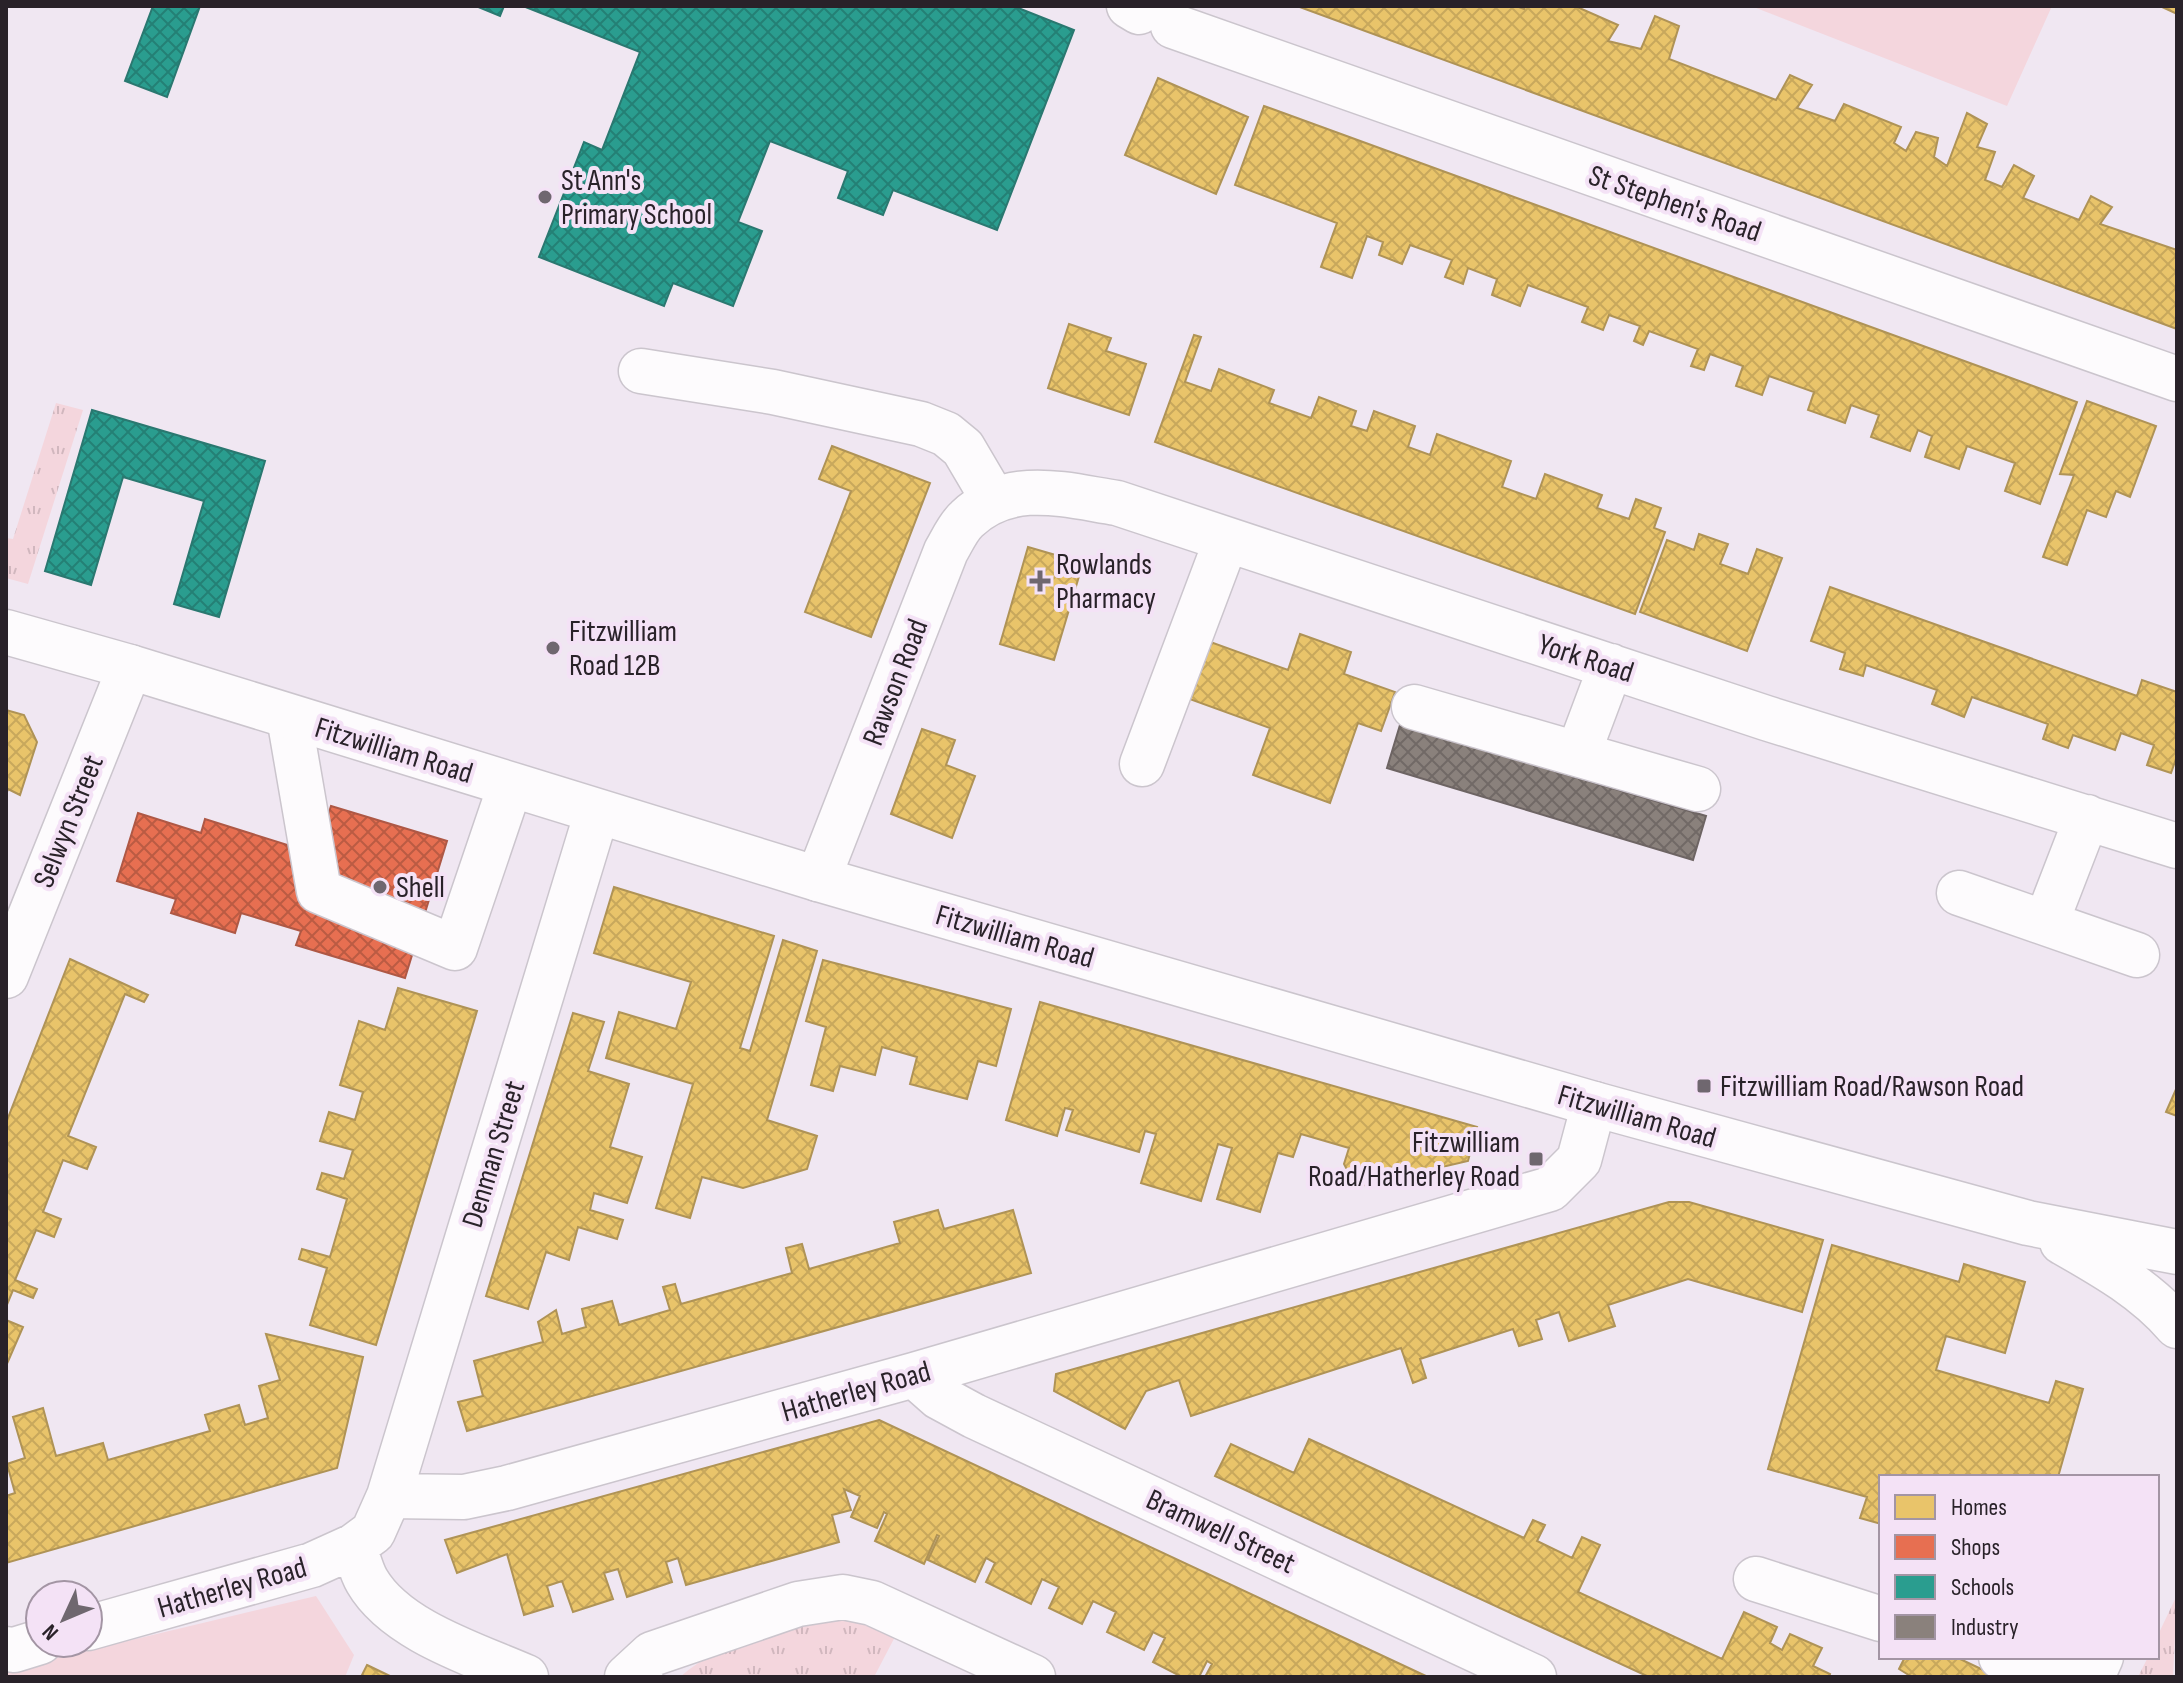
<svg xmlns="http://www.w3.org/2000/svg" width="2183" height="1683" font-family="'Sofia Sans Condensed',sans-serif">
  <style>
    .grass { fill: url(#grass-tufts) }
    .green { fill: #f4d6dd }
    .homes { fill: url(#homes-cross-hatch); stroke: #af9356; stroke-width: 2 }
    .shops { fill: url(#shops-cross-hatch); stroke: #ae5845; stroke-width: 2 }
    .schools { fill: url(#schools-cross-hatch); stroke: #2a7870; stroke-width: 2 }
    .industry { fill: url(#industry-cross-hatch); stroke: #6d6463; stroke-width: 2 }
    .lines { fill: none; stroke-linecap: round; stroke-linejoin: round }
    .minor-casing { stroke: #cbc5cd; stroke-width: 47 }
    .major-casing { stroke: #cbc5cd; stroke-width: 47 }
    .minor { stroke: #fdfbfd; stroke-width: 44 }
    .major { stroke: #fdfbfd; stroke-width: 44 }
    .poi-dot { fill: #6f676f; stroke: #f4e2f6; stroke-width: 3 }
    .labels { text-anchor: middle; stroke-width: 8; stroke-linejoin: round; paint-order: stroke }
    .poi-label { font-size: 30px; fill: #292229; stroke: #f4e2f6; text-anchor: start }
    .street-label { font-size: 30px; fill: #292229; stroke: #f4e2f6 }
  </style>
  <defs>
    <pattern id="grass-tufts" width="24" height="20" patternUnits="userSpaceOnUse" patternTransform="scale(2)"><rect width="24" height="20" fill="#f4d6dd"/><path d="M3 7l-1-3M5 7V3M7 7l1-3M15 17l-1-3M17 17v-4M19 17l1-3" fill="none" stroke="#d1b7be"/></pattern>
    <pattern id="homes-cross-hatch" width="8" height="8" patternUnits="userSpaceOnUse" patternTransform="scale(2)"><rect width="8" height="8" fill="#e9c46a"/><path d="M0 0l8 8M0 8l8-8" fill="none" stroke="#c8a85c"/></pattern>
    <pattern id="shops-cross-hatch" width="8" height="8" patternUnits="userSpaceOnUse" patternTransform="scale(2)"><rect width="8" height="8" fill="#e76f51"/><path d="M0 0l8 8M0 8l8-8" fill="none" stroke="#bb5b43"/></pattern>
    <pattern id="schools-cross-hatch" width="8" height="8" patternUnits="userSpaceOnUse" patternTransform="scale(2)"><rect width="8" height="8" fill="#2a9d8f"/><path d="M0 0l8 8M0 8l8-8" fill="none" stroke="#248075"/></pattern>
    <pattern id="industry-cross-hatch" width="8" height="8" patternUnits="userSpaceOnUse" patternTransform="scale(2)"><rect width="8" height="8" fill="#8a817c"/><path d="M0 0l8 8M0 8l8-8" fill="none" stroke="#716966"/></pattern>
  </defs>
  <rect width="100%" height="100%" fill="#f0e7f2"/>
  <!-- grass -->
  <path class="grass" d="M56 403 83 410 28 584 6 578V538L13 539Z
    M2177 1595 2173 1677H2138L2148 1657H2157V1637Z
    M853 1613 897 1633 874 1677H680C726 1636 795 1627 853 1613Z"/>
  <!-- green -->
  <path class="green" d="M1751 6H2052L2007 106Z
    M316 1596 354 1655 345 1677H6V1670Z"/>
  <!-- homes -->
  <path class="homes" d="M1297 6H1516L1524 9 1525 6H1575L1618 25 1608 41 1641 49 1655 16 1679 26 1669 59 1776 100 1790 75 1812 85 1797 108 1835 121 1844 104 1901 127 1894 143 1906 151 1916 132 1938 138 1934 157 1947 166 1967 113 1987 124 1977 147 1995 152 1985 180 2002 187 2014 165 2034 176 2023 198 2079 220 2091 196 2112 207 2100 224 2177 250V329Z
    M2160 6H2177V14Z
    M1158 78 1248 117 1216 194 1125 155Z
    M1264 106 2077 402 2040 504 2005 491 2015 463 1967 446 1959 469 1925 457 1932 436 1918 430 1910 451 1871 437 1879 415 1851 405 1845 423 1808 410 1814 392 1769 376 1762 395 1736 386 1743 366 1710 354 1704 370 1691 366 1698 349 1649 331 1643 345 1634 341 1640 326 1609 315 1603 330 1582 322 1588 307 1528 285 1520 306 1492 295 1497 279 1468 268 1463 284 1445 277 1452 260 1410 245 1402 264 1379 255 1383 242 1367 236 1352 278 1321 267 1337 223 1235 185Z
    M1069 324 1111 338 1106 351 1146 364 1129 415 1048 388Z
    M1194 335 1201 337 1185 382 1211 391 1219 369 1274 390 1269 403 1311 418 1319 397 1356 411 1351 426 1367 431 1374 411 1415 426 1408 447 1430 455 1437 434 1511 461 1502 487 1536 499 1545 474 1602 495 1597 508 1629 519 1636 499 1661 508 1654 528 1665 532 1635 614 1155 442Z
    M2087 401 2156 426 2130 497 2116 491 2106 517 2087 510 2067 565 2043 557 2074 475 2060 474Z
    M832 446 930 483 871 637 805 612 851 491 819 479Z
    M1699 534 1728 544 1720 564 1748 574 1757 549 1782 558 1747 651 1640 612 1667 540 1694 550Z
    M1028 547 1083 563 1054 660 1000 644Z
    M1830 587 2137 696 2142 680 2177 692V756L2171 773 2147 765 2154 745 2121 733 2115 750 2073 735 2068 748 2043 739 2048 724 1972 697 1964 717 1932 704 1937 690 1866 665 1863 676 1840 669 1845 653 1811 641Z
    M1300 634 1351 652 1344 674 1395 692 1381 731 1358 723 1330 803 1253 775 1270 728 1184 697 1205 640 1288 670Z
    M6 710 24 715 37 742 20 795 8 789 6 795Z
    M922 729 955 740 946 765 975 776 952 838 891 814Z
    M614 887 774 936 740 1048 750 1051 783 940 817 951 767 1120 817 1136 807 1169 743 1188 702 1177 690 1218 656 1208 693 1084 606 1058 619 1012 676 1029 691 982 594 953Z
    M70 959 148 995 144 1002 125 994 68 1136 96 1147 87 1169 63 1160 43 1212 61 1219 54 1237 36 1230 15 1280 37 1289 33 1298 13 1290 6 1307V1123Z
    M823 960 1011 1009 996 1066 978 1061 967 1099 910 1084 917 1057 882 1047 875 1075 840 1066 833 1091 811 1085 826 1027 806 1021Z
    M398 988 477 1011 376 1345 310 1325 327 1268 299 1259 302 1249 330 1257 347 1199 317 1189 322 1173 344 1179 353 1150 320 1141 329 1112 355 1120 363 1092 340 1085 359 1021 385 1030Z
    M1040 1002 1477 1127 1468 1161 1356 1187 1344 1164 1349 1148 1301 1134 1293 1157 1278 1153 1260 1212 1217 1199 1232 1148 1218 1144 1201 1201 1141 1183 1156 1134 1145 1131 1139 1152 1066 1130 1073 1110 1065 1108 1057 1136 1006 1120Z
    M573 1013 604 1022 588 1071 629 1084 610 1147 642 1157 627 1203 594 1193 590 1210 623 1220 617 1239 578 1227 569 1260 546 1252 528 1309 486 1296Z
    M2177 1087V1116L2166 1112Z
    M1669 1202H1689L1823 1240 1802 1312 1688 1279 1608 1305 1615 1326 1569 1341 1559 1312 1536 1320 1542 1339 1519 1346 1513 1329 1420 1359 1426 1378 1413 1383 1401 1348 1191 1416 1179 1380 1146 1391 1125 1429 1054 1391 1056 1374Z
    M938 1210 944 1229 1013 1210 1031 1273 467 1431 458 1402 483 1396 474 1361 543 1342 538 1322 556 1310 562 1334 586 1327 582 1309 612 1301 619 1325 670 1310 663 1287 675 1284 681 1304 792 1273 786 1248 802 1244 809 1269 900 1243 894 1222Z
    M1832 1245 1959 1282 1964 1264 2025 1282 2005 1353 1946 1336 1936 1370 2049 1403 2056 1381 2083 1389 2058 1477H1881V1524L1860 1518 1867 1497 1768 1469Z
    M6 1320 23 1327 6 1366Z
    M266 1334 363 1357 337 1468 6 1563V1496L15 1493 7 1464 25 1458 13 1417 43 1408 56 1456 103 1443 108 1460 210 1431 205 1415 239 1405 245 1425 268 1418 259 1386 280 1380Z
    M879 1420 1428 1677H1205L1212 1664 1207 1661 1199 1677H1182L1153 1662 1165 1638 1153 1632 1144 1650 1107 1632 1116 1612 1093 1601 1082 1624 1049 1608 1059 1587 1042 1579 1031 1604 986 1582 995 1563 986 1558 975 1582 928 1560 939 1536 937 1535 924 1564 875 1541 887 1514 884 1512 877 1528 851 1517 860 1496 844 1489 851 1510 832 1515 839 1542 686 1585 678 1558 666 1562 672 1582 627 1597 618 1569 604 1573 613 1599 573 1612 562 1581 547 1586 553 1606 524 1615 507 1554 457 1573 445 1540Z
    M1309 1439 1524 1538 1533 1520 1545 1525 1537 1541 1572 1558 1582 1537 1600 1545 1578 1592 1722 1659 1744 1612 1777 1627 1770 1643 1782 1650 1790 1634 1822 1648 1813 1666 1830 1674 1829 1677H1649L1215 1476 1231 1444 1294 1473Z
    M1905 1657H1956L1998 1677H1912L1899 1669Z
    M367 1665 392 1677H361Z"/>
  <!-- shops -->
  <path class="shops" d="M331 806 447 841 405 978 296 945 301 931 241 913 235 933 171 913 176 899 117 881 138 813 201 833 205 819 316 854Z"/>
  <!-- schools -->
  <path class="schools" d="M153 6H200L167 97 125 81Z
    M476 6H504L500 16Z
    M523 6H1013L1074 30 997 230 893 190 883 215 838 198 848 171 770 141 738 222 762 231 733 306 673 283 664 306 539 257 584 142 602 150 640 52Z
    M92 410 265 461 219 617 174 604 204 501 123 477 91 585 45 571Z"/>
  <!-- industry -->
  <path class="industry" d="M1400 725 1706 816 1693 860 1387 768Z"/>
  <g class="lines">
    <!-- minor casing -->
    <g class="minor-casing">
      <path id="minor" d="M1129 6 1139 12
        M1173 26 2177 379
        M641 371 773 392 921 424 946 434 963 448 993 499
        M1414 707 1698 789
        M289 717 319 891 455 948 510 786
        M1578 754 1611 666
        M1142 764 1226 541
        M818 879 946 551C952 541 958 527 967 519 1010 478 1065 495 1117 503L1766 718 2177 846
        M1959 893 2137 955
        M2046 923 2087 817
        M6 976 130 667
        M914 1375 939 1397 974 1416 1534 1677
        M389 1496 597 812
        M354 1546C358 1557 361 1571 367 1581 396 1631 476 1655 526 1677
        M1756 1579 1881 1619
        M88 1628 312 1565 354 1546 373 1532 389 1496 464 1497 507 1488 914 1375 1550 1189 1579 1160 1594 1104
        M6 1649 14 1650 40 1642
        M2001 1657 2066 1677
        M627 1677 652 1654 798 1604 843 1597 872 1603 1033 1677
        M2092 1677 2101 1657"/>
    </g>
    <!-- major casing -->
    <g class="major-casing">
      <path id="major" d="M6 632 130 667 818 879 1594 1104 2028 1223 2177 1252
        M2062 1242C2104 1266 2145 1289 2177 1326"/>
    </g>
    <!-- minor -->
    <use href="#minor" class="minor"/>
    <!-- major -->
    <use href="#major" class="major"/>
  </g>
  <!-- markers -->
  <g class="poi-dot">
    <circle cx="545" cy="197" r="8"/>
    <path d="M1036 569h8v8h8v8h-8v8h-8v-8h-8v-8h8z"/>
    <circle cx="553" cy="648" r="8"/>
    <circle cx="380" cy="887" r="8"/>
    <rect x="1696" y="1078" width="16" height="16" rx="4"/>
    <rect x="1528" y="1151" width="16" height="16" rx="4"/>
  </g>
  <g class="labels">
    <!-- poi labels -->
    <g class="poi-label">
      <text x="561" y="190">St Ann's<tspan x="561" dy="34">Primary School</tspan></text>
      <text x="1056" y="574">Rowlands<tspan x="1056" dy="34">Pharmacy</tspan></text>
      <text x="569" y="641">Fitzwilliam<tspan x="569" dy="34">Road 12B</tspan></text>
      <text x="396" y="897">Shell</text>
      <text x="1720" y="1096">Fitzwilliam Road/Rawson Road</text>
      <text x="1520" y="1152" text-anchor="end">Fitzwilliam<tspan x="1520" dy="34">Road/Hatherley Road</tspan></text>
    </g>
    <!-- street labels -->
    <g class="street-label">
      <text transform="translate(1675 203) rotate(19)" y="10">St Stephen's Road</text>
      <text transform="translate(1586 658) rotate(18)" y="10">York Road</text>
      <text transform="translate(895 682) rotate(-69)" y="10">Rawson Road</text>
      <text transform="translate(394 750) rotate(17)" y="10">Fitzwilliam Road</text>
      <text transform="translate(68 821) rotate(-68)" y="10">Selwyn Street</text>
      <text transform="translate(1015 936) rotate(16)" y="10">Fitzwilliam Road</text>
      <text transform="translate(1637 1116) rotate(16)" y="10">Fitzwilliam Road</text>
      <text transform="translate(493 1154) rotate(-73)" y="10">Denman Street</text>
      <text transform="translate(856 1391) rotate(-16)" y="10">Hatherley Road</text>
      <text transform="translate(1221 1531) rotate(25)" y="10">Bramwell Street</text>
      <text transform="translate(232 1587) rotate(-16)" y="10">Hatherley Road</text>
    </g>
  </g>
  <!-- border -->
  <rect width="2183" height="1683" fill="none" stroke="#292229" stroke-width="16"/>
  <!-- legend -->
  <rect x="1879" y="1475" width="280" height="184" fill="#f4e2f6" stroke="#a395a4" stroke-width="2"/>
  <rect x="1895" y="1495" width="40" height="24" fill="#e9c46a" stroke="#a395a4" stroke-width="2"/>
  <text x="1951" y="1515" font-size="24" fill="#292229">Homes</text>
  <rect x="1895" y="1535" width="40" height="24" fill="#e76f51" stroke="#a395a4" stroke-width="2"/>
  <text x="1951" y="1555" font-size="24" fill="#292229">Shops</text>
  <rect x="1895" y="1575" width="40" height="24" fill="#2a9d8f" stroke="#a395a4" stroke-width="2"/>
  <text x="1951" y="1595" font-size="24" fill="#292229">Schools</text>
  <rect x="1895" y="1615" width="40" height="24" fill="#8a817c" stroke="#a395a4" stroke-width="2"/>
  <text x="1951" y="1635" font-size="24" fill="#292229">Industry</text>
  <!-- north arrow -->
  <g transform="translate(64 1619) rotate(226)"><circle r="38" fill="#f4e2f6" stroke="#a395a4" stroke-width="2"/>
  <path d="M0-6L14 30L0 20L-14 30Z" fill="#6f676f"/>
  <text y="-12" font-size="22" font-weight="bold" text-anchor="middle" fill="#292229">N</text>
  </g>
</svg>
